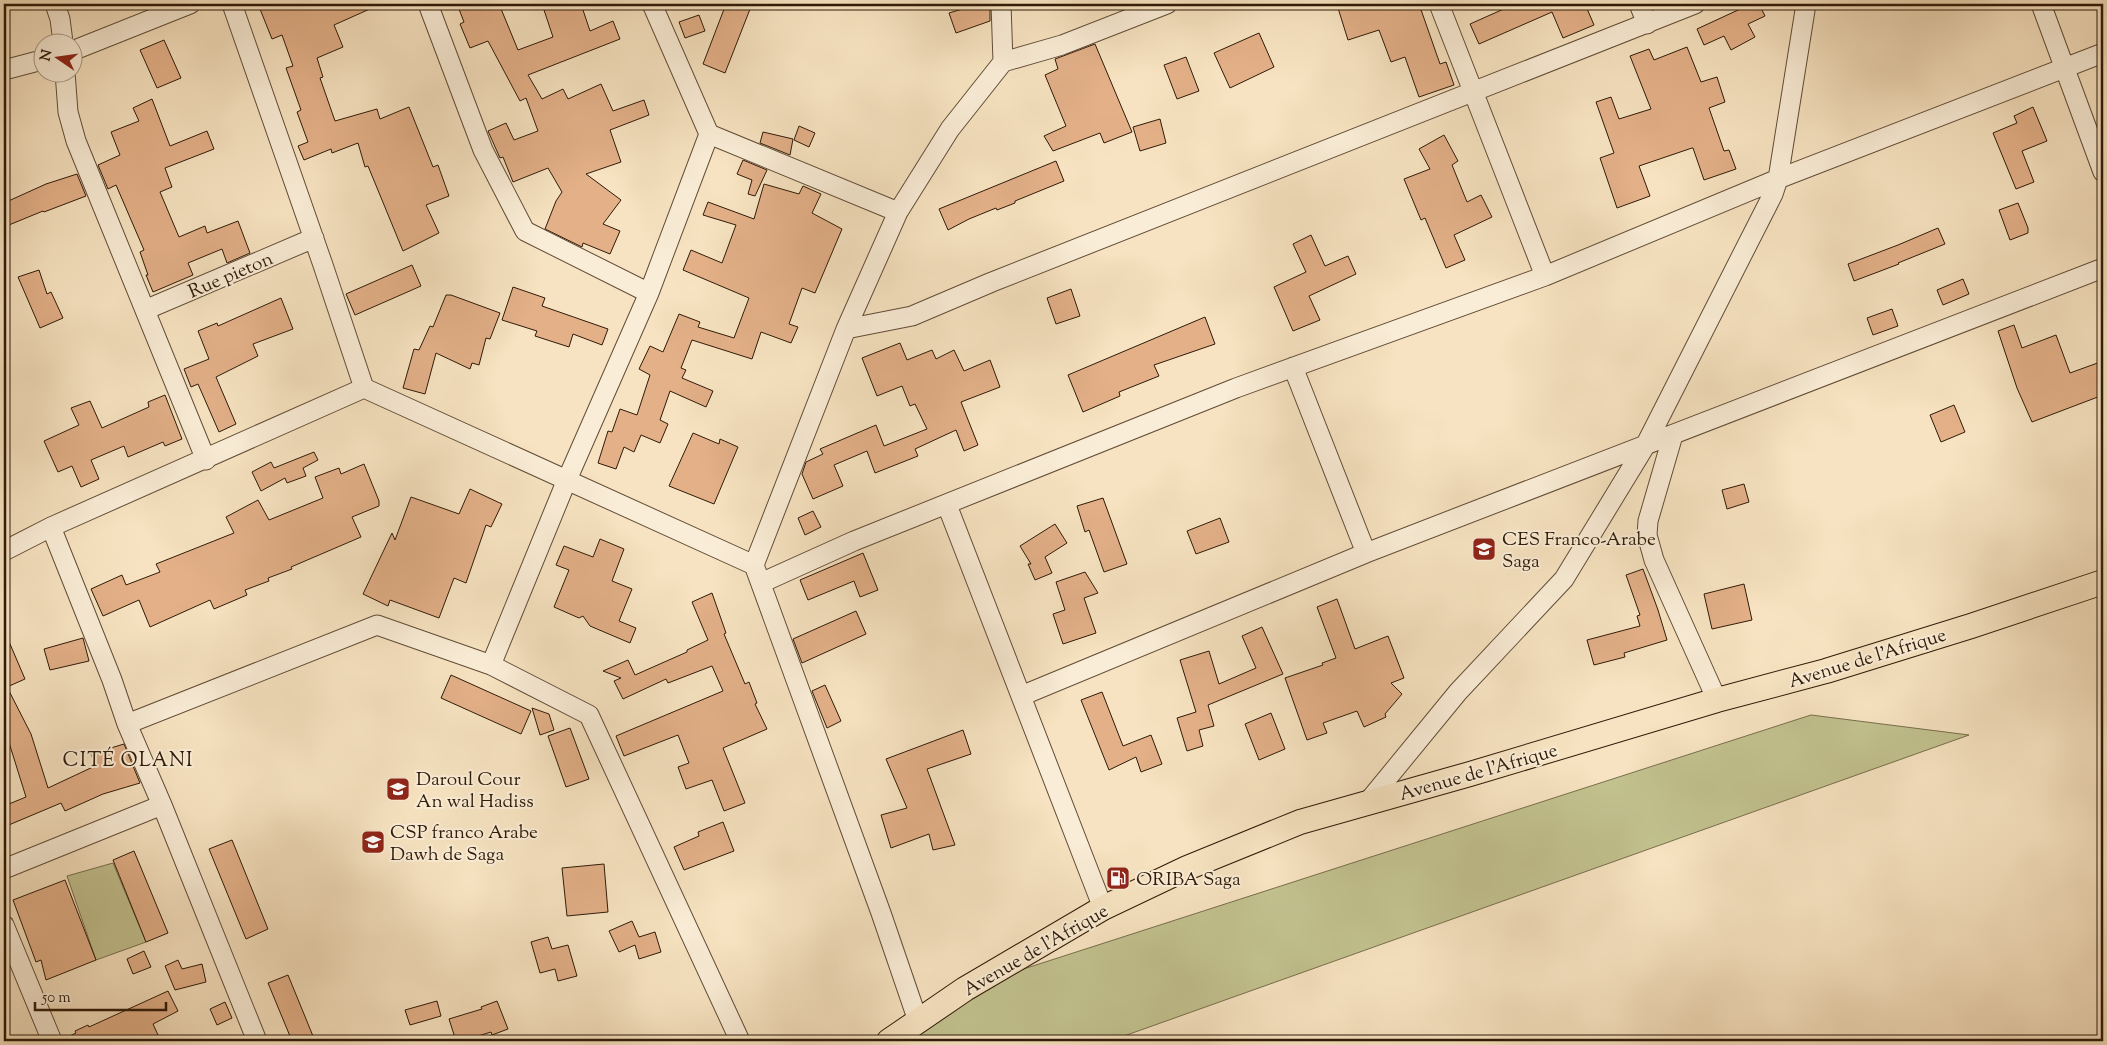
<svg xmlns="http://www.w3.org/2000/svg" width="2107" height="1045" font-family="'Sorts Mill Goudy',serif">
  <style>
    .green { fill: #c2c28f; stroke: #786e4c }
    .building { fill: #e3b088; stroke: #2f1a08 }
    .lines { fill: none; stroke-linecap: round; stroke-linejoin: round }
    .minor-casing { stroke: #614c36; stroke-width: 21 }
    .major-casing { stroke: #2f1a08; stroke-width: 26 }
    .minor { stroke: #faedd7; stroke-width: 19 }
    .major { stroke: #f7e3c1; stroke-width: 24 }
    .labels { text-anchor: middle; stroke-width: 4; stroke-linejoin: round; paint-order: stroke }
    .street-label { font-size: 19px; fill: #2f1a08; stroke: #faedd7 }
    .poi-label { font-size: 19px; fill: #2f1a08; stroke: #faedd7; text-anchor: start }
    .neighbourhood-label { font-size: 20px; letter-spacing: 1px; fill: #2f1a08; stroke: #faedd7 }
  </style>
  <rect width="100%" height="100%" fill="#f7e3c1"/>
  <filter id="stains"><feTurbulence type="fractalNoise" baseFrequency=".004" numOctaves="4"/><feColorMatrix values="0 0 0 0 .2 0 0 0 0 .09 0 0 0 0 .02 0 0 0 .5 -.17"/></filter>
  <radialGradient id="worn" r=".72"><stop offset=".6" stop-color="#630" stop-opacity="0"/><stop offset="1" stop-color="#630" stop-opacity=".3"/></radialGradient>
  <!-- green -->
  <path class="green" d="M1811 715 1969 735 1110 1041H890L1005 975Z
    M113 863 146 942 96 960 67 876Z"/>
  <!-- building -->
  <path class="building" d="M258 4H381L334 25 343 47 317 58 323 77 320 78 335 121 377 109 380 119 409 107 433 167 438 165 449 196 426 205 439 233 403 251 368 166 365 167 358 143 332 153 331 149 304 160 298 146 308 142 297 112 301 110 286 68 293 66 282 35 272 39Z
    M457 4H499L518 50 553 37 542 4H581L590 31 613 21 620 39 528 75 542 99 563 89 568 99 601 84 613 111 644 100 649 115 610 130 621 162 586 174 621 200 603 224 620 231 610 254 583 243 582 247 545 229 556 201 562 192 548 168 513 182 503 157 500 158 488 131 506 123 514 140 538 131 526 98 520 101 488 41 470 48 460 24 464 22Z
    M726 4H752L725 73 703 64Z
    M979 4H990V21L956 33 949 13Z
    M1351 4H1419L1440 64 1446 62 1454 85 1419 97 1405 57 1391 62 1379 30 1348 40 1338 8Z
    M1515 4H1585L1594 25 1563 38 1552 12 1479 44 1470 24Z
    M1751 4H1759L1765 16 1748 24 1755 37 1731 50 1724 36 1704 45 1697 29Z
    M699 15 705 31 685 38 679 22Z
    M1259 33 1274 67 1230 88 1214 53Z
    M164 40 181 78 157 88 140 50Z
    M1095 44 1132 132 1104 143 1100 133 1053 151 1044 136 1066 126 1045 75 1058 69 1055 59Z
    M1687 47 1701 82 1717 77 1725 102 1709 108 1724 151 1729 150 1736 169 1704 180 1693 148H1692L1639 166 1650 196 1617 208 1600 158 1614 153 1596 102 1611 97 1619 119 1651 109 1630 56 1649 49 1654 60Z
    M1186 57 1199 91 1177 99 1164 65Z
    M152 99 170 146 207 131 214 149 165 168 172 187 160 192 179 237 205 226 207 233 238 221 250 253 227 263 222 249 188 263 193 275 153 292 146 275H148L140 252 144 250 116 185 108 189 98 165 120 155 111 132 139 121 133 108Z
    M2033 107 2047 141 2022 151 2034 182 2016 189 1993 133 2017 123 2014 116Z
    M1160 119 1166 143 1140 151 1133 127Z
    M799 126 815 133 809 147 794 140Z
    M763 132 793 139 790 155 760 143Z
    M1444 135 1458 161 1452 165 1467 202 1481 195 1492 217 1454 235 1465 260 1446 268 1425 218 1421 220 1404 179 1430 169 1419 149Z
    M743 160 767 170 755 196 748 194 752 180 737 174Z
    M1056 161 1064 181 1015 201V203L997 210 996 208 969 219 948 230 939 209Z
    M77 174 86 196 44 212 43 211 4 227V203L46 184Z
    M764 184 799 194 803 186 821 194 812 213 842 229 815 293 802 288 789 324 798 327 791 343 761 332 752 359 692 340 681 368 686 370 682 378 713 391 706 407 670 391 660 420 668 424 660 443 641 435 634 452 624 447 616 469 598 463 608 431 612 432 620 409 637 415 650 375 639 369 650 346 663 352 679 314 700 322 698 327 734 338 749 298 683 270 691 250 722 263 736 225 703 215 708 202 754 219Z
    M2018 203 2028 228V233L2010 240 1999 210Z
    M1938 228 1945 244 1898 263 1899 264 1854 281 1848 264 1898 245Z
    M1311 235 1325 266 1348 256 1356 274 1309 296 1320 320 1293 331 1274 287 1306 272 1293 244Z
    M412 265 421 286 355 315 346 294Z
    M39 270 47 294 51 292 63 318 40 328 18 277Z
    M1963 279 1969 294 1943 305 1937 290Z
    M513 287 545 298 542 306 608 329 602 345 573 334 569 347 535 336 537 331 502 320Z
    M1071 289 1080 316 1056 324 1047 298Z
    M446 295H451L500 313 490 339 486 338 479 365 472 363 470 369 436 353 425 394 403 388 414 349 419 350 430 326 433 327Z
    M281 298 293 329 253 344 258 356 216 377 236 424 219 432 198 384 191 387 184 369 209 359 198 331 217 323 218 326Z
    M1892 309 1898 326 1873 335 1867 318Z
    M1205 317 1215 344 1154 365 1159 376 1119 392 1120 396 1083 412 1068 375Z
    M2014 325 2022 348 2056 335 2070 373 2103 361V395L2032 422 2017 388 1998 331Z
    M900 343 907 360 932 350 936 359 954 350 964 371 990 360 1000 387 961 402 978 445 964 451 956 430 915 449 918 456 875 473 867 451 834 465 843 486 813 499 802 474 806 462 823 454 820 449 876 425 884 446 927 429 915 404 910 406 902 386 877 396 862 358Z
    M165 395 182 439 165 446 163 442 128 457 124 446 91 460 99 479 81 487 72 466 58 472 44 441 79 425 71 408 90 401 102 428 149 407 148 402Z
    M1954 405 1965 432 1941 442 1930 415Z
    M693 433 719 444 720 439 738 447 714 504 669 486Z
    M314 452 318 460 303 468 306 476 287 483 285 478 261 491 252 472 271 462 274 468Z
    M364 464 379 501V506L352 517 361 537 291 567 292 569 268 578 269 581 245 590 247 595 214 609 210 600 150 627 139 600 103 616 91 589 122 575 126 585 160 572 156 564 234 533 226 517 258 500 269 520 323 498 315 477 339 468 341 474Z
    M1744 484 1749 502 1727 509 1722 490Z
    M470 489 502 504 491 527 486 525 466 583 454 578 439 618 390 600 388 606 363 594 392 533 395 540 411 497 459 514Z
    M1103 498 1127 564 1104 572 1089 530 1085 532 1077 506Z
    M813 511 821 527 805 535 798 518Z
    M1220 518 1229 542 1196 554 1187 531Z
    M1055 524 1067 543 1045 557 1052 573 1035 580 1028 564H1031L1020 546Z
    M600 539 624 549 612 581 632 589 619 621 636 628 630 643 590 626 583 616 579 618 554 607 569 570 556 565 564 546 593 557Z
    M863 553 878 590 860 597 854 581 808 600 800 580Z
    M1643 569 1658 610 1667 640 1624 653 1625 657 1594 665 1587 640 1640 626 1637 616 1640 615 1626 575Z
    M1085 572 1098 593 1084 598 1096 633 1063 644 1053 614 1065 610 1056 582Z
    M1744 584 1752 620 1712 629 1704 594Z
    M712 593 726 633 724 634 745 684 749 682 757 703 755 704 767 729 723 748 745 803 724 811 712 780 686 789 678 767 689 763 678 735 624 756 616 736 723 691 712 666 668 683 666 679 623 699 614 681 621 678 603 671 628 660 635 675 687 652V650L708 640 692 602Z
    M1337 599 1355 649 1388 636 1404 678 1391 683 1402 694 1385 714 1386 717 1364 727 1357 711 1323 723 1327 733 1307 740 1285 678 1323 665 1322 663 1336 658 1317 607Z
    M856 611 866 634 802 663 793 639Z
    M1262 627 1283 674 1208 705 1214 726 1199 730 1203 746 1187 751 1177 718 1196 712 1180 660 1209 651 1219 684 1256 668 1242 636Z
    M4 630 25 679 7 687 31 734 48 788 95 766 91 754 124 744 140 783 103 794 65 811 61 803 4 827V806L26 797 6 733 4 735Z
    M83 638 89 661 50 670 44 649Z
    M451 675 531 711 521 734 441 698Z
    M825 685 841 721 827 728 812 691Z
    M1102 692 1123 746 1151 735 1162 764 1141 772 1136 757 1109 770 1081 700Z
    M532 708 549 714 554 730 540 735Z
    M1271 713 1285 749 1259 760 1245 724Z
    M570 728 589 779 566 787 548 736Z
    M963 730 971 754 927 769 955 845 933 850 929 834 891 848 881 815 907 808 886 759Z
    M723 822 734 851 684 870 674 847 699 836 698 832Z
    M232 840 268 929 246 939 209 849Z
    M134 851 168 933 146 942 113 860Z
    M604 864 608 912 567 916 562 868Z
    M65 880 96 960 46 980 41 960 36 962 13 900Z
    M632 921 639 937 655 932 661 952 639 959 635 945 619 952 609 931Z
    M548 937 552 949 568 945 577 976 558 981 555 969 540 973 531 942Z
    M144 951 151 967 133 974 127 959Z
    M178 960 182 969 202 964 206 982 175 990 165 966Z
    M288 975 315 1041H292L268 983Z
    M168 991 178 1011 153 1024 158 1035 144 1041H63V1039L76 1033 75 1031 88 1025 89 1027Z
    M437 1001 441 1016 410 1025 405 1010Z
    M497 1001 508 1029 492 1035 491 1032 462 1041H456L449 1019 482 1009 481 1007Z
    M225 1002 232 1018 217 1025 210 1009Z"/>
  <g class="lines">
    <!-- minor casing -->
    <g class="minor-casing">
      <path id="minor" d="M55 4 60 19 63 42
        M232 4 323 265 364 388 754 565
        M428 4 483 150 525 231 649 293
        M652 4 709 134 898 212
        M1001 4 1003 62
        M1439 4 1545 276
        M1639 4 1647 24
        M2041 4 2103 172
        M72 51 190 4
        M4 70 42 60
        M65 72 68 112 76 141 206 460
        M145 310 314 238
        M846 329 912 316 992 282 1695 4
        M1293 367 1366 553
        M1673 435 1648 521 1647 535 1654 560 1717 700
        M947 505 1103 908
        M51 527 112 680 127 724 162 805 257 1041
        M4 551 51 527 364 388
        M761 583 854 541 1236 388 1545 276 1778 179 2103 53
        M491 665 566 482 649 293 709 134
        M1021 696 1366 553 2103 268
        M127 724 377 625 491 665 589 715 740 1041
        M1367 803 1458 692 1564 579 1645 446 1773 194 1778 179 1806 4
        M4 869 162 805
        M4 925 52 1041
        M918 1021 881 913 754 565 846 329 898 212 950 129 1003 62 1062 45 1167 4"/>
    </g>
    <!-- major casing -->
    <g class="major-casing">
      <path id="major" d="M889 1041 965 989 1103 908 1187 868 1300 822 1470 774 1717 700 1826 671 1971 626 2103 582"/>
    </g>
    <!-- minor -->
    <use href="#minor" class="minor"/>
    <!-- major -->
    <use href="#major" class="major"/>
  </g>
  <!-- icons -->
  <defs>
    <g id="school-square" transform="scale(1.25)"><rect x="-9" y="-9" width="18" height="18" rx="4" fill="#8f2418" stroke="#faedd7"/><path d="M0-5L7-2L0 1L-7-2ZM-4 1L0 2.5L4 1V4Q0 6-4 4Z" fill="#fff"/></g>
    <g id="fuel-square" transform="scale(1.25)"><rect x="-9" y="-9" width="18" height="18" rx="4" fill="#8f2418" stroke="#faedd7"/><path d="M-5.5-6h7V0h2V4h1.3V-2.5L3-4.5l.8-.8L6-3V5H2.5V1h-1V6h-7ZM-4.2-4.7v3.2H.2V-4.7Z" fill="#fff"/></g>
  </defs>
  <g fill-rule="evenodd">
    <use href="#school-square" x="1484" y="549"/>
    <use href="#school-square" x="398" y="789"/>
    <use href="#school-square" x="373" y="842"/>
    <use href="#fuel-square" x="1118" y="878"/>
  </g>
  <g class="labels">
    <!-- street labels -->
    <g class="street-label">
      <text transform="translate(230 274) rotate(-23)" y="7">Rue pieton</text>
      <text transform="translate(1867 657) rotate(-17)" y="7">Avenue de l'Afrique</text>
      <text transform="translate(1478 771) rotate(-16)" y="7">Avenue de l'Afrique</text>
      <text transform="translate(1035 949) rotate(-30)" y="7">Avenue de l'Afrique</text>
    </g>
    <!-- poi labels -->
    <g class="poi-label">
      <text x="1502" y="545">CES Franco-Arabe<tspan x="1502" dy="22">Saga</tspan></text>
      <text x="416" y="785">Daroul Cour<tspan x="416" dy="22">An wal Hadiss</tspan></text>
      <text x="390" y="838">CSP franco Arabe<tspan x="390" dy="22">Dawh de Saga</tspan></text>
      <text x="1136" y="885">ORIBA Saga</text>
    </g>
    <!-- neighbourhood labels -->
    <g class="neighbourhood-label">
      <text x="128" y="766">CITÉ OLANI</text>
    </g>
  </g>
  <!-- margin -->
  <rect width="2107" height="1045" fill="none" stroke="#f7e3c1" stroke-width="20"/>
  <rect x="5" y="5" width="2097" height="1035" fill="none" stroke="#2f1a08" stroke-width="2.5"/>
  <rect x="10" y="10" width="2087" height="1025" fill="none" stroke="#2f1a08"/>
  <!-- north arrow -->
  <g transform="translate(58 58) rotate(283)"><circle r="24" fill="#faedd7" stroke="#a99984"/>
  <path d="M0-4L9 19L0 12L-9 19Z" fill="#8f2418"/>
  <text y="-8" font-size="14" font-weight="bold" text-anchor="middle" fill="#2f1a08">N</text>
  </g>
  <!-- scale -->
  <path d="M35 1002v8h131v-8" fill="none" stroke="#2f1a08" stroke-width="2.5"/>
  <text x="42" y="1002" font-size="15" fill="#2f1a08" stroke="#faedd7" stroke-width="4" paint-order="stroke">50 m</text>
  <rect width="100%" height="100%" filter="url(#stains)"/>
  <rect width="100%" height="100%" fill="url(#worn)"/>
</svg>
